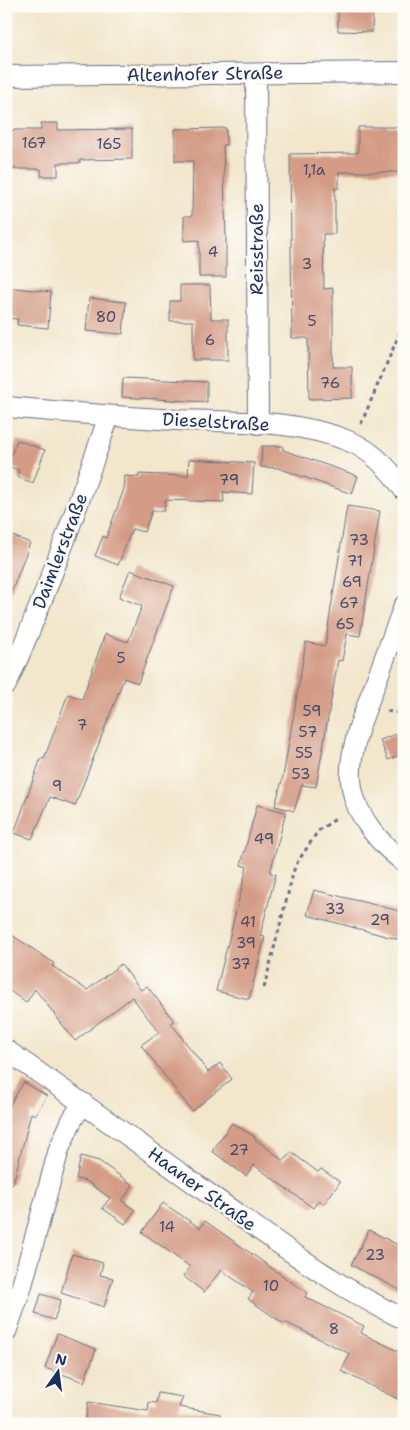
<svg xmlns="http://www.w3.org/2000/svg" width="410" height="1430" font-family="'Shantell Sans',sans-serif">
  <style>
    .building { fill: #d49c86 }
    .lines { fill: none; stroke-linecap: round; stroke-linejoin: round }
    .street-casing { stroke: #666f84; stroke-width: 22 }
    .path { stroke: #666f84; stroke-width: 3; stroke-dasharray: 4 4; stroke-linecap: butt }
    .street { stroke: #fff; stroke-width: 20 }
    .labels { text-anchor: middle; stroke-width: 5; stroke-linejoin: round; paint-order: stroke }
    .number-label { font-size: 15px; fill: #494a68 }
    .street-label { font-size: 18px; fill: #1b2f5e; stroke: #fdfcf7 }
  </style>
  <rect width="100%" height="100%" fill="#fdfcf7"/>
  <filter id="ink" filterUnits="userSpaceOnUse"><feTurbulence type="fractalNoise" baseFrequency=".02" numOctaves="2"/><feDisplacementMap in="SourceGraphic" scale="10" xChannelSelector="R" yChannelSelector="G"/><feConvolveMatrix kernelMatrix="1 2 1 2 8 2 1 2 1" color-interpolation-filters="sRGB"/></filter>
  <filter id="wash" filterUnits="userSpaceOnUse"><feTurbulence type="fractalNoise" baseFrequency=".0096" numOctaves="4" result="noise"/><feDisplacementMap in="SourceGraphic" scale="20" xChannelSelector="R" yChannelSelector="G"/><feGaussianBlur stdDeviation="1.12" result="paint"/><feColorMatrix in="noise" values="0 0 0 0 0 0 0 0 0 0 0 0 0 0 0 0 0 1.4 0 .05"/><feComposite in="paint" operator="in"/></filter>
  <g filter="url(#wash)">
    <rect width="100%" height="100%" fill="#f2e6cb"/>
    <g id="blocks">
      <!-- building -->
      <path class="building" d="M338 6H373L372 32 338 31Z
        M41 123H58V130L132 129V159L80 160V163H58V176H41V169H11V162H6V132H11V130H41Z
        M358 127H401V172H339V188H335V234H323L324 289 333 288V367H352V398L309 399 308 338H292L290 154 358 153Z
        M226 128V145H223L226 237V277H199V240L184 241V216H192L193 161H175V129Z
        M180 285H210L211 319H228V360H193V321H170V301H180Z
        M6 287 51 292 48 328 17 325 18 319 6 318Z
        M89 298 126 302 123 334 86 331Z
        M123 378 207 382V402L122 397Z
        M17 440 45 450 33 483 17 477 19 470 7 466Z
        M262 446H283V450L358 476 352 494 278 468 261 467Z
        M189 459 254 463 252 494 223 492 224 502 165 500 164 511H152L144 532 132 529 118 565 95 556 103 536 106 538 124 489 125 476 139 477V474L188 476Z
        M347 506 380 511 360 636 347 634 342 661 338 660 316 787 302 785 294 811 275 806 283 777 306 642 325 646Z
        M6 533 30 543 8 601H6Z
        M130 570 174 586 138 683 124 678 75 806 50 797 32 839 14 833 41 758 44 759 68 694 82 699 105 634 128 642 142 606 119 597Z
        M404 731V753L388 760 380 740Z
        M257 805 286 812 270 873 276 874 260 936 265 937 249 999 216 991 247 867 241 865Z
        M314 890 404 912V941L307 915Z
        M6 931 54 963 52 966 87 990 121 964 141 990 147 986 174 1021 171 1023 208 1072 220 1063 232 1079 192 1111 141 1045 159 1032 132 997 75 1041 35 989 26 1003 6 988Z
        M24 1082 47 1096 35 1115 31 1113 13 1184 6 1183V1111Z
        M232 1123 255 1137 254 1138 284 1161 291 1152 318 1172 321 1169 340 1182 324 1204 319 1200 313 1208 254 1165 246 1176 212 1151Z
        M81 1156 99 1161 133 1185 122 1201 135 1210 125 1224 102 1208 110 1198 86 1181 76 1179Z
        M163 1203 200 1228 205 1221 307 1293 305 1297 364 1326 361 1333 404 1354V1402L341 1371 350 1354 285 1322 284 1324 248 1299 253 1292 221 1270 204 1292 183 1276 190 1267 142 1232Z
        M369 1230 404 1248V1292L351 1265Z
        M72 1254 103 1263 100 1275 113 1278 104 1307 61 1293Z
        M41 1294 61 1300 54 1320 35 1314Z
        M57 1334 96 1349 84 1382 45 1368Z
        M158 1393 183 1397 179 1407 220 1414V1424H85L88 1402 148 1411 149 1402 156 1403Z"/>
    </g>
  </g>
  <g filter="url(#ink)">
    <use href="#blocks" fill-opacity="0" stroke="#666f84" stroke-width="1"/>
    <g class="lines">
      <!-- street casing -->
      <g class="street-casing">
        <path id="street" d="M256 74 258 424
          M6 76 404 72
          M6 407C63 412 120 417 177 420 235 422 297 419 351 442 372 451 391 471 404 490
          M404 606 359 727C354 747 348 768 352 788 356 816 381 845 404 862
          M6 685C46 597 77 507 109 416
          M6 1050C77 1099 147 1149 216 1199 277 1242 336 1287 404 1319
          M6 1332 21 1289 59 1149 72 1120 83 1103"/>
      </g>
      <!-- path -->
      <path class="path" d="M361 424 401 330H404
        M387 711 404 714
        M264 988 295 866 318 831 338 817"/>
      <!-- street -->
      <use href="#street" class="street"/>
    </g>
  </g>
  <g class="labels">
    <!-- number labels -->
    <g class="number-label">
      <text x="34" y="148">167</text>
      <text x="109" y="149">165</text>
      <text x="314" y="175">1,1a</text>
      <text x="213" y="257">4</text>
      <text x="307" y="269">3</text>
      <text x="106" y="322">80</text>
      <text x="312" y="326">5</text>
      <text x="210" y="345">6</text>
      <text x="330" y="388">76</text>
      <text x="229" y="485">79</text>
      <text x="359" y="545">73</text>
      <text x="355" y="566">71</text>
      <text x="352" y="587">69</text>
      <text x="349" y="608">67</text>
      <text x="345" y="629">65</text>
      <text x="121" y="663">5</text>
      <text x="312" y="716">59</text>
      <text x="82" y="730">7</text>
      <text x="308" y="737">57</text>
      <text x="304" y="758">55</text>
      <text x="301" y="779">53</text>
      <text x="57" y="791">9</text>
      <text x="264" y="844">49</text>
      <text x="335" y="914">33</text>
      <text x="380" y="925">29</text>
      <text x="248" y="927">41</text>
      <text x="246" y="948">39</text>
      <text x="241" y="969">37</text>
      <text x="239" y="1155">27</text>
      <text x="167" y="1232">14</text>
      <text x="375" y="1260">23</text>
      <text x="271" y="1291">10</text>
      <text x="334" y="1334">8</text>
    </g>
    <!-- street labels -->
    <g class="street-label">
      <text transform="translate(205 74) rotate(-1)" y="6">Altenhofer Straße</text>
      <text transform="translate(257 249) rotate(-90)" y="6">Reisstraße</text>
      <text transform="translate(216 422) rotate(3)" y="6">Dieselstraße</text>
      <text transform="translate(60 551) rotate(-69)" y="6">Daimlerstraße</text>
      <text transform="translate(202 1189) rotate(36)" y="6">Haaner Straße</text>
    </g>
  </g>
  <!-- margin -->
  <rect width="410" height="1430" fill="none" stroke="#fdfcf7" stroke-width="25"/>
  <!-- north arrow -->
  <g transform="translate(58 1372) rotate(14)" stroke="#fdfcf7" stroke-width="4" paint-order="stroke">
  <path d="M0-4L9 19L0 12L-9 19Z" fill="#1b2f5e"/>
  <text y="-8" font-size="14" font-weight="bold" text-anchor="middle" fill="#1b2f5e">N</text>
  </g>
</svg>
